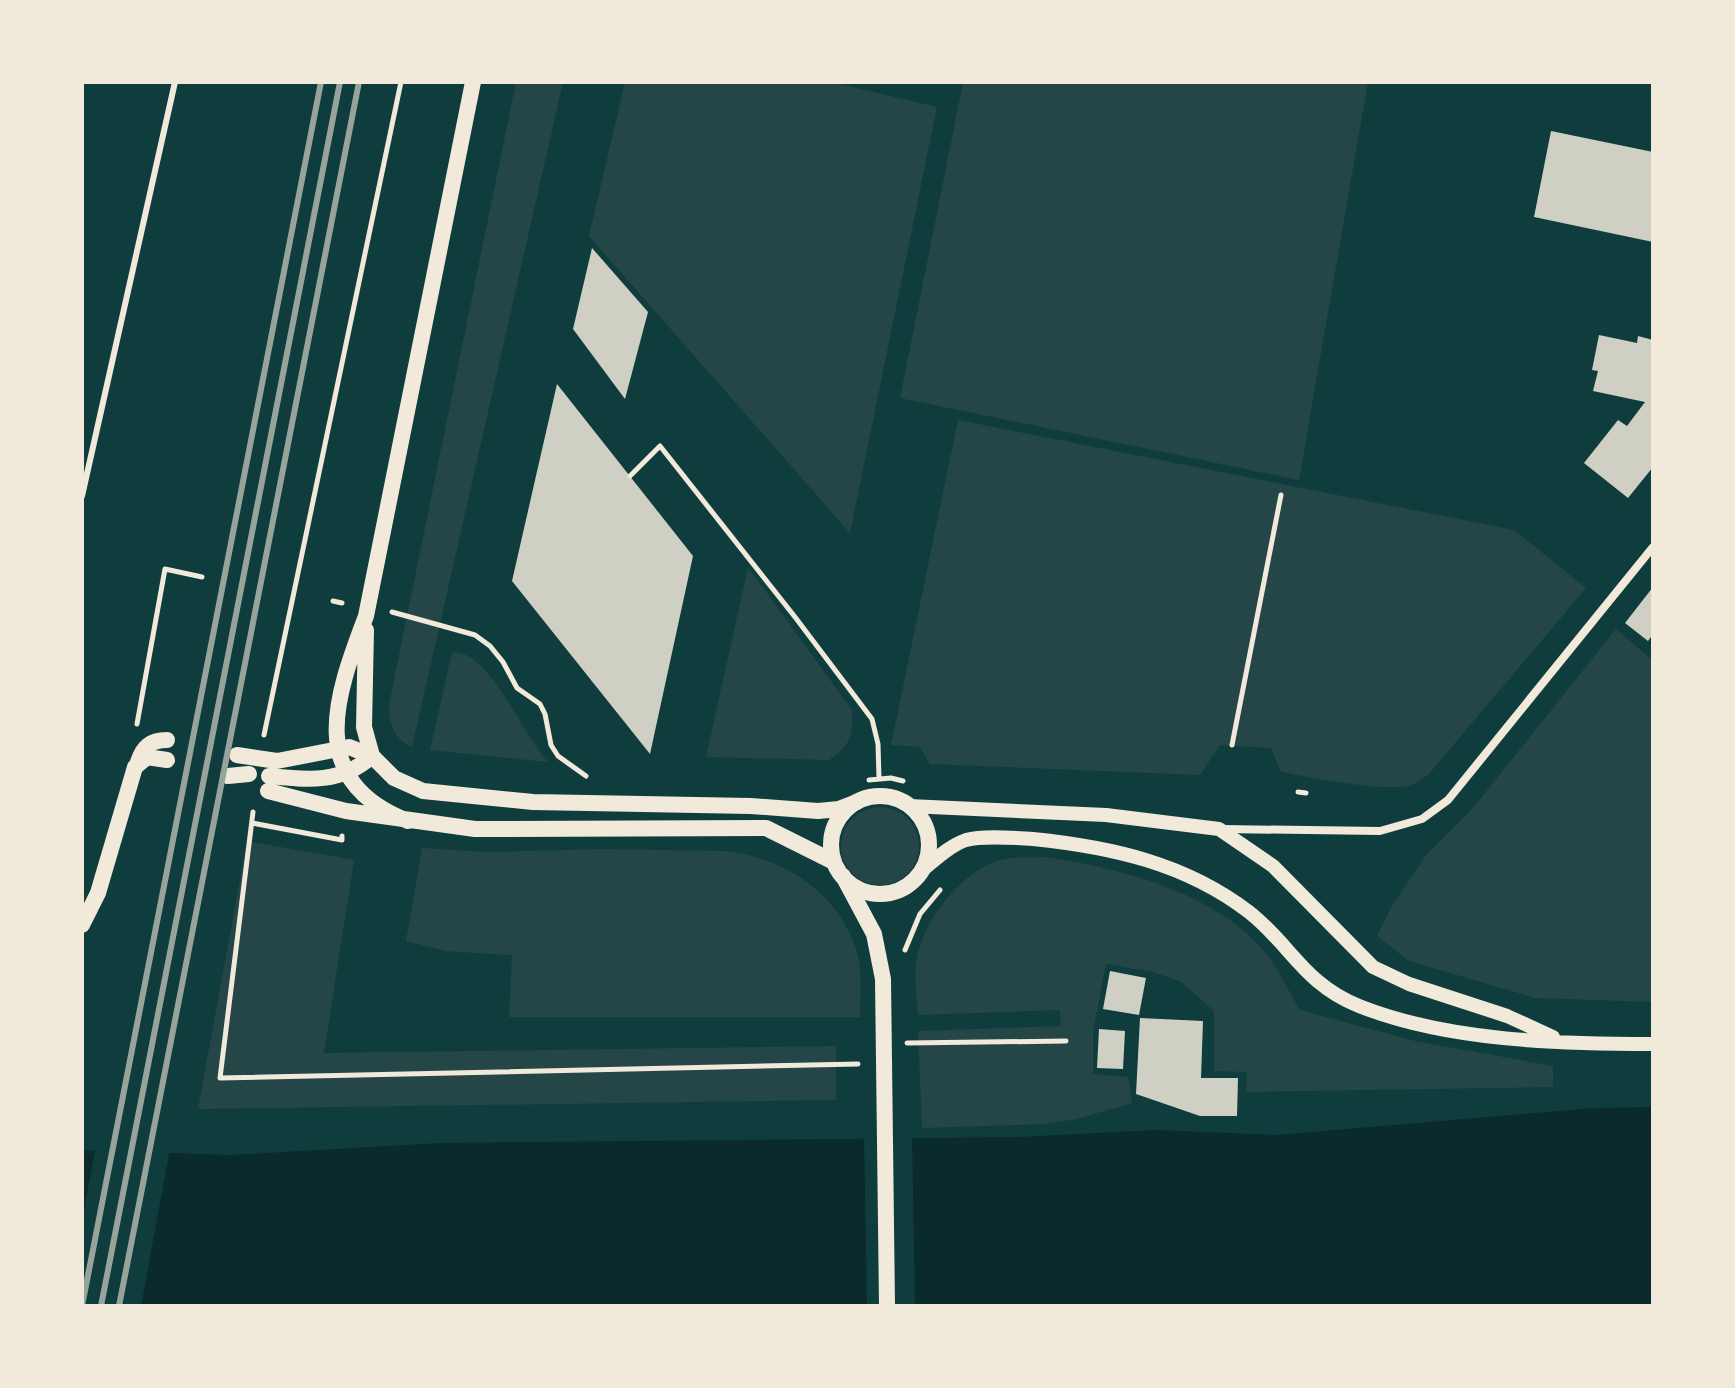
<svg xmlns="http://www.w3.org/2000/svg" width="1735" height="1388" font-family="Mulish,sans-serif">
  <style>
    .green { fill: #244646 }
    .water { fill: #0a2a2b }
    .pier { fill: #0f3d3e }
    .building { fill: #cfcfc3 }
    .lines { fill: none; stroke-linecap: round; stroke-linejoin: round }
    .path { stroke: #f1e9da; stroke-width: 5 }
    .service { stroke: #f1e9da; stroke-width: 6 }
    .minor { stroke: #f1e9da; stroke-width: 8 }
    .tertiary { stroke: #f1e9da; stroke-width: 14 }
    .secondary { stroke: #f1e9da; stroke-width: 16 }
    .rail { stroke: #97a49c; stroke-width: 6 }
  </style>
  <rect width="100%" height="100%" fill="#0f3d3e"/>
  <!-- green -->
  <path class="green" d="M516 82H563L412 747C393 738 389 724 389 704Z
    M625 82H831L937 107 850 533 589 236Z
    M963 82H1368L1299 480 900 398Z
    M958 420 1514 530 1586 588 1428 775C1423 778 1417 783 1411 785 1387 793 1309 777 1281 772L1271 748 1220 745 1200 775 930 764 920 747 891 745Z
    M748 567 852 710C853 737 851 744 829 760L706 757Z
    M1616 629 1653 661V1002L1535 998 1409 961 1377 936 1392 906 1427 854 1473 808Z
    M452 652C458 653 465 654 470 657 501 677 522 733 548 762L430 750Z
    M841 846a39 39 0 1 1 78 0a39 39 0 1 1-78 0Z
    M247 841 354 860 324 1053 836 1046V1100L198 1109Z
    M422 848 486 852 602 849 724 851C781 856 838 892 856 949 863 970 860 995 860 1017H509L512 955 445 951 406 941Z
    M1044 857C1118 867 1215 892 1265 952 1279 969 1288 991 1300 1010L1415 1041 1553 1066V1087L1246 1092 1247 1072 1214 1071V1011L1180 981 1153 972 1106 964 1093 1032V1074L1128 1077 1132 1103 1077 1119 1045 1124 922 1128 918 1031 1061 1026 1060 1010 918 1015C917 999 914 982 916 966 919 926 954 881 989 864 1005 856 1027 858 1044 857Z"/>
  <!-- water -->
  <path class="water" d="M1653 1107V1306H82V1150L230 1155 440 1143 1019 1137 1155 1130 1277 1135 1593 1108Z"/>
  <!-- pier -->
  <path class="pier" d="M912 1134 915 1306H867L864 1135Z
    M96 1146 170 1149 141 1306H82V1220Z"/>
  <!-- building -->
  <path class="building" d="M1551 131 1653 152V242L1534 217Z
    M592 248 648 312 625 399 573 329Z
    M1599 335 1637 343 1638 336 1653 340V467L1628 498 1584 463 1618 420 1627 426 1645 402 1593 391 1598 371 1592 370Z
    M557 384 693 556 650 754 512 581Z
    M1653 587V634L1648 641 1625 623Z
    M1110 971 1146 978 1139 1015 1103 1009Z
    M1140 1018 1203 1021 1201 1078H1238L1237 1116H1200L1136 1094Z
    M1099 1029 1125 1031 1123 1069 1097 1068Z"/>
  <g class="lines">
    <!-- path -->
    <path class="path" d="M630 476 660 446 795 617 872 719 878 744 879 778
      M333 601 342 603
      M392 612 475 635 490 646 503 662 517 688 540 704 545 714 551 745 558 756 586 776
      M137 724 165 569 202 577
      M264 735 401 82
      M1232 745 1281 495
      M869 780 891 778 903 781
      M1298 792 1306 793
      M253 812 220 1078 858 1064
      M252 823 342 840V836
      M905 950 920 914 940 890
      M907 1043 1066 1041"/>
    <!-- service -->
    <path class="service" d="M82 496 175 82"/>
    <!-- minor -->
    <path class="minor" d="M1222 829 1380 831 1422 819 1448 800 1653 547"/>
    <!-- tertiary -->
    <path class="tertiary" d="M909 806 1106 815 1219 829 1273 866 1373 967 1409 984 1507 1016 1553 1037
      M921 871C935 860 949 846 966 840 984 835 1015 838 1033 839 1111 847 1185 863 1249 912 1291 945 1304 984 1359 1006 1447 1041 1558 1044 1653 1044"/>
    <!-- secondary -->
    <path class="secondary" d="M237 755 277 761 349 747 372 756 394 778 423 791 533 802 751 806 818 811 839 809 857 802
      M138 762C143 747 150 740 167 740
      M228 776 249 774
      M269 776C307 780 341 784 372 756L364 727 366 630
      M268 791 346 811 475 829 766 828 834 862
      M831 845a49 49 0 1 1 98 0a49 49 0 1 1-98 0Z
      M408 821C305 781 335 697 366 616L473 82
      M843 876 874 934 883 979 887 1306
      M82 925 98 893 135 767 147 757 167 760"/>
    <!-- rail -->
    <path class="rail" d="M82 1306 321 82
      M101 1306 340 82
      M119 1306 359 82"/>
  </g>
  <!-- border -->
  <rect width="1735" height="1388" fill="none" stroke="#f1e9da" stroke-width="168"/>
</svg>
